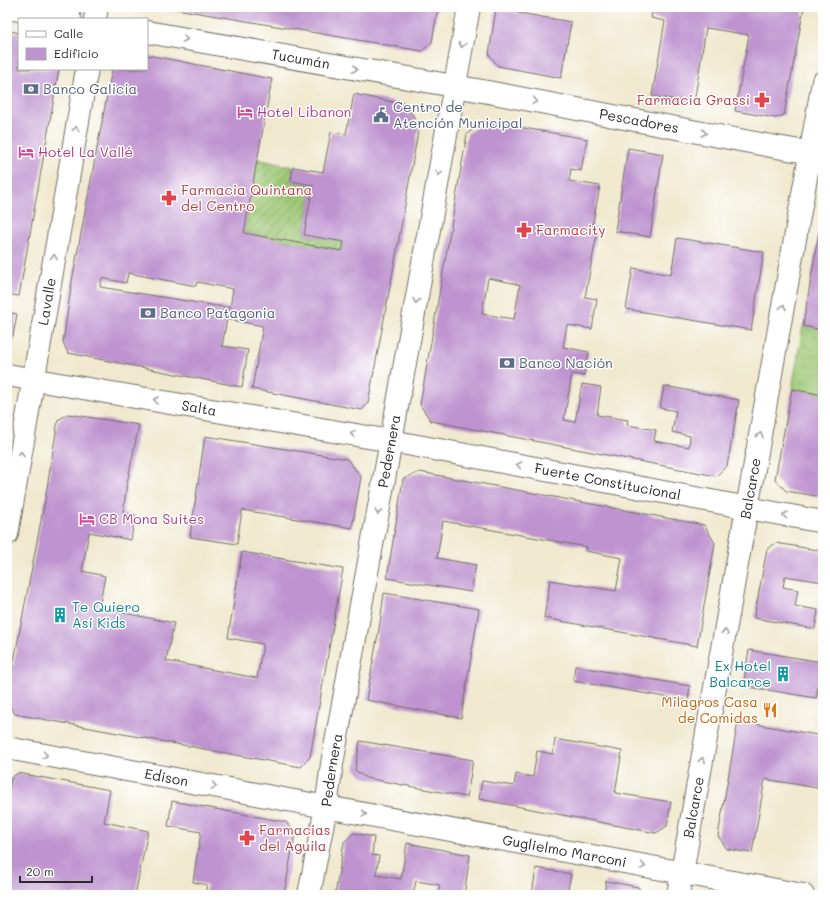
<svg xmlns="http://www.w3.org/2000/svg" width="830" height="902" font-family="Mali,sans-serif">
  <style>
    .park { fill: url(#park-crowns); stroke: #647950 }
    .garden { fill: url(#garden-furrows); stroke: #647950 }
    .building { fill: #be93cf; fill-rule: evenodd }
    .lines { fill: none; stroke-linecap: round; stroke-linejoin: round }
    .minor-casing { stroke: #706e64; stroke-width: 24 }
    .minor { stroke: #fff; stroke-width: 22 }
    .oneway { stroke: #a0a0a0 }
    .labels { text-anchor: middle; stroke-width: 3; stroke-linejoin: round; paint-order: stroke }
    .street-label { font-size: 14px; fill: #2b2b2b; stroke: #fff }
    .service-label { font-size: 14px; fill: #4e5e75; stroke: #fff; text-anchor: start }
    .health-label { font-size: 14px; fill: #be3a42; stroke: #fff; text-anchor: start }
    .hotel-label { font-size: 14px; fill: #b23c85; stroke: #fff; text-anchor: start }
    .culture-label { font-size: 14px; fill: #0d838f; stroke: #fff; text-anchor: start }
    .food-label { font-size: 14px; fill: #c56008; stroke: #fff; text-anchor: end }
  </style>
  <defs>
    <pattern id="park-crowns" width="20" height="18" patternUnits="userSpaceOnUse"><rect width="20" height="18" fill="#9ec774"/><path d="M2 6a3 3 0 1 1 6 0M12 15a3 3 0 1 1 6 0" fill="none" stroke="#81a25f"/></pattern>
    <pattern id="garden-furrows" width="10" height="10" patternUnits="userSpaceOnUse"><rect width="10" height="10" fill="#9ec774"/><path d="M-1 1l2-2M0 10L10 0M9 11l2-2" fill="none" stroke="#81a25f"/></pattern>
  </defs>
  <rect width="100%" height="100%" fill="#fff"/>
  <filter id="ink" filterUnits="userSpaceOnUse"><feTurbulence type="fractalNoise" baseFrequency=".025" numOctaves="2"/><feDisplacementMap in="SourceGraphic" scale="8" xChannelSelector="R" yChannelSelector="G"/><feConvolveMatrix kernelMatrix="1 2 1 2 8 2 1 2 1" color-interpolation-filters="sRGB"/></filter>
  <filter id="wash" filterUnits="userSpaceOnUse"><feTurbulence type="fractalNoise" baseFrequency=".012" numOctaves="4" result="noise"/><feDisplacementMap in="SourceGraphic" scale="16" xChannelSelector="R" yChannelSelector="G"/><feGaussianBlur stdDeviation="0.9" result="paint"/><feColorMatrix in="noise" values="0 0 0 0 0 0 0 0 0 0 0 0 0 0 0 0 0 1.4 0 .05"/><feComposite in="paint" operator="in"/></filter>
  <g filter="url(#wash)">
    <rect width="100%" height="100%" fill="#f0e9cf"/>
    <!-- park -->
    <path class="park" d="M803 326 823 330V395L792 389Z"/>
    <!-- garden -->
    <path class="garden" d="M257 159 293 167 291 181 313 185 304 235 344 242 342 251 244 233Z"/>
    <g id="blocks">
      <!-- building -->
      <path class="building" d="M170 7H438L432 42 422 51 170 8Z
        M653 7H804L784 115 775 118 735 111 749 35 706 28 694 103 652 96 665 21 651 18Z
        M496 9 571 22 561 78 498 66 489 54Z
        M7 30 19 33V69H59L19 296 7 294Z
        M147 55 272 79 244 233 342 251 344 242 304 235 313 185 291 181 293 167 323 172 331 132 346 134 354 94 407 105 419 126 395 261 368 403 362 410 252 389 263 326 227 319 222 346 248 350 242 387 68 353 63 342 72 281 112 69H147ZM128 273 196 286 197 282 233 289 230 308 100 287 102 278 126 283Z
        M484 121 587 139 581 171 571 169 569 181 600 186 592 227 598 228 585 297 597 299 592 329 567 325 563 347 589 352 584 376 572 374 564 420 575 422 582 384 601 387 597 415 628 420 627 425 656 430 654 441 689 447 690 436 672 432 676 411 660 408 664 386 739 400 727 466 716 476 431 421 420 405 467 134ZM488 278 513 283 520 285 514 319 482 314Z
        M628 148 663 154 650 237 615 231Z
        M822 213H823V330L803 326Z
        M677 238 764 252 751 330 626 309 633 268 671 275Z
        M7 312 17 314 13 336 7 341Z
        M792 389 823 395V497L786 491 775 479Z
        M68 414 139 425 127 483 123 513 135 515 131 540 89 532 82 571 105 576 99 608 174 623 166 661 257 678 263 644 228 638 242 552 343 569 310 757 301 767 15 714 7 701V697L45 500 58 420Z
        M205 436 347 459 361 477 352 528 242 510 237 544 190 537Z
        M420 472 704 525 715 543 697 646 544 618 550 580 616 591 622 558 586 551 587 547 443 521 437 558 476 565 471 592 387 578 403 479Z
        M776 543 823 551V582L785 576 783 587 798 590 795 606 818 610 815 629 754 618 767 549Z
        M384 593 479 609 461 718 366 700 380 623Z
        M749 650 822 662 816 698 743 686Z
        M575 666 690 686 688 701 573 681Z
        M738 721 823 736V789L765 779 752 853 727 849 718 836Z
        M555 739 622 751 615 793 671 802 667 826 656 833 479 799 482 781 514 786 516 774 533 777 537 751 553 754Z
        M360 741 473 760 467 797 366 778 355 770Z
        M18 773 110 790 104 822 148 831 135 895H7V798L11 778Z
        M172 801 286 822 295 833 284 895H205L207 885 193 882 201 832 168 826Z
        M354 833 374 837 372 855 379 856 376 875 401 879 407 843 470 855 464 895H438L440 885 416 881 413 895H335L344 842Z
        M536 868 571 874 567 895H532Z
        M606 881 638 887 644 895H604Z"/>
    </g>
  </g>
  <g filter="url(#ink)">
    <use href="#blocks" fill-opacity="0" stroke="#706e64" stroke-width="1"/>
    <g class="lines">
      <!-- minor casing -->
      <g class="minor-casing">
        <g id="minor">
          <path d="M7 8 70 19"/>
          <path d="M95 19 97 7"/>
          <path id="s1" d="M147 32 488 92 771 146 823 155"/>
          <path id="s2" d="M7 375 391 441 823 522"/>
          <path id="s3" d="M7 534 87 69"/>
          <path id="s4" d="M7 748 803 895"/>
          <path id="s5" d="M309 895 326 807 332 764 391 441 469 7"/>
          <path id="s6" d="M678 895 823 82"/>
        </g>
      </g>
      <!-- minor -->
      <use href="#minor" class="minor"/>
    </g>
    <!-- one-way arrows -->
    <defs><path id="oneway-chevron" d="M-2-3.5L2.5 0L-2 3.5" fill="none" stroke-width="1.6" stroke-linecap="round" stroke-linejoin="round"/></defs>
    <g class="oneway">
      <use href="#oneway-chevron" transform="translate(185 39) rotate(10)"/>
      <use href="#oneway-chevron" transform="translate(462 45) rotate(100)"/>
      <use href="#oneway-chevron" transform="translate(355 69) rotate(10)"/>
      <use href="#oneway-chevron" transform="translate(535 101) rotate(11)"/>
      <use href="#oneway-chevron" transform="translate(76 129) rotate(-80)"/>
      <use href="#oneway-chevron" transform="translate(704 133) rotate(11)"/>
      <use href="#oneway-chevron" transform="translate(439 173) rotate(100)"/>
      <use href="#oneway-chevron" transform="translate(54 257) rotate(-80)"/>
      <use href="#oneway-chevron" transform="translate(416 301) rotate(100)"/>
      <use href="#oneway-chevron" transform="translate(783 307) rotate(-80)"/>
      <use href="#oneway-chevron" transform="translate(156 400) rotate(-170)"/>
      <use href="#oneway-chevron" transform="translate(353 434) rotate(-170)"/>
      <use href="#oneway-chevron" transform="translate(760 435) rotate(-80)"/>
      <use href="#oneway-chevron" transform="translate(21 454) rotate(-80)"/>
      <use href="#oneway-chevron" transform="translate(519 465) rotate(-169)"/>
      <use href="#oneway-chevron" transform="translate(378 512) rotate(100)"/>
      <use href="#oneway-chevron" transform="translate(785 515) rotate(-169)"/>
      <use href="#oneway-chevron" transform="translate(725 632) rotate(-80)"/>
      <use href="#oneway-chevron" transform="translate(45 755) rotate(10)"/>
      <use href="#oneway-chevron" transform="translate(702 760) rotate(-80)"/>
      <use href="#oneway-chevron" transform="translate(214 786) rotate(10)"/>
      <use href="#oneway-chevron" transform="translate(364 814) rotate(10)"/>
      <use href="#oneway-chevron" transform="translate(643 866) rotate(10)"/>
    </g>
  </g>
  <!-- icons -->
  <defs>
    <g id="bank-bare" transform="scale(1.2)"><path d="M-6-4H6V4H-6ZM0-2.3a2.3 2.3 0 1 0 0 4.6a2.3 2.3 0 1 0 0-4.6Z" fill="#5c6f8a" stroke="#fff" stroke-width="2.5" paint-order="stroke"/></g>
    <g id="pharmacy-bare" transform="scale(1.2)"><path d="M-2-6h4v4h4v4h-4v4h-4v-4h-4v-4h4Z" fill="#e0444e" stroke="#fff" stroke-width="2.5" paint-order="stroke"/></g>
    <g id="hotel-bare" transform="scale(1.2)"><path d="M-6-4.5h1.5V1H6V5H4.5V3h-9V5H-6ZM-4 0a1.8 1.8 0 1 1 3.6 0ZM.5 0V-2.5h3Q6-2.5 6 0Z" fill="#d1479c" stroke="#fff" stroke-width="2.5" paint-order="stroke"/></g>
    <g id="civic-bare" transform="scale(1.2)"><path d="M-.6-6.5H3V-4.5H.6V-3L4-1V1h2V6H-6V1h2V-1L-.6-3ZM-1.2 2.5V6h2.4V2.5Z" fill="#5c6f8a" stroke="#fff" stroke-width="2.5" paint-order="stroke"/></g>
    <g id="building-bare" transform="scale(1.2)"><path d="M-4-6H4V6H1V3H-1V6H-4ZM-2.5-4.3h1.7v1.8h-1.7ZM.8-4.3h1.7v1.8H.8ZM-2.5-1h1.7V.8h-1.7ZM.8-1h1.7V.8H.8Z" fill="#0f9aa8" stroke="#fff" stroke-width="2.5" paint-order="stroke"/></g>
    <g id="restaurant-bare" transform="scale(1.2)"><path d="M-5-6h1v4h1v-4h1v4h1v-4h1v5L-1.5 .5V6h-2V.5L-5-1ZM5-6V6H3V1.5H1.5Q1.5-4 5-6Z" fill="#e8710a" stroke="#fff" stroke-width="2.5" paint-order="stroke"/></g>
  </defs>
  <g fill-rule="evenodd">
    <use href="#bank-bare" x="31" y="89"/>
    <use href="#pharmacy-bare" x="762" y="100"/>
    <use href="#hotel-bare" x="245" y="112"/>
    <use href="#civic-bare" x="381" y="115"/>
    <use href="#hotel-bare" x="26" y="152"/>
    <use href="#pharmacy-bare" x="169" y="198"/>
    <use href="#pharmacy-bare" x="524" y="230"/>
    <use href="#bank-bare" x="148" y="313"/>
    <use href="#bank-bare" x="507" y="363"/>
    <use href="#hotel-bare" x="87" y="519"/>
    <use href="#building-bare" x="60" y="615"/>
    <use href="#building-bare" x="783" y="674"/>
    <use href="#restaurant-bare" x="770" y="710"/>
    <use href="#pharmacy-bare" x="247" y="838"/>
  </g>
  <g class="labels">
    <!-- street labels -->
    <g class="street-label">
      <text dy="5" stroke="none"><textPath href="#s1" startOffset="156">Tucumán</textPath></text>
      <text dy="5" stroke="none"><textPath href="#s1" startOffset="500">Pescadores</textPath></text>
      <text dy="5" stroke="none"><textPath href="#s3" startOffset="236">Lavalle</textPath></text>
      <text dy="5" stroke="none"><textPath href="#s2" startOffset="195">Salta</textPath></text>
      <text dy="5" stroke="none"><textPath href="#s5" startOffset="451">Pedernera</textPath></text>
      <text dy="5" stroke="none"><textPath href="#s2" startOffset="610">Fuerte Constitucional</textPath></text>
      <text dy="5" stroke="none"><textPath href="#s6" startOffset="413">Balcarce</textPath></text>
      <text dy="5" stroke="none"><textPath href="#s5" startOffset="127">Pedernera</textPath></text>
      <text dy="5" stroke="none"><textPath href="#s4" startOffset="162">Edison</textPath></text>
      <text dy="5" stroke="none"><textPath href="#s6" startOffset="89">Balcarce</textPath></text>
      <text dy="5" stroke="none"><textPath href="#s4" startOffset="567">Guglielmo Marconi</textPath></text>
    </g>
    <!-- service labels -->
    <g class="service-label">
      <text x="43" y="94">Banco Galicia</text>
      <text x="393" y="112">Centro de<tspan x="393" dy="16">Atención Municipal</tspan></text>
      <text x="160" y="318">Banco Patagonia</text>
      <text x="519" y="368">Banco Nación</text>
    </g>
    <!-- health labels -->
    <g class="health-label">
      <text x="750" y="105" text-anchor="end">Farmacia Grassi</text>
      <text x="181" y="195">Farmacia Quintana<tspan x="181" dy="16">del Centro</tspan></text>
      <text x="536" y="235">Farmacity</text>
      <text x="259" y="835">Farmacias<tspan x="259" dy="16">del Aguila</tspan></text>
    </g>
    <!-- hotel labels -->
    <g class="hotel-label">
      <text x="257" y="117">Hotel Libanon</text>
      <text x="38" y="157">Hotel La Vallé</text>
      <text x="99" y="524">CB Mona Suites</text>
    </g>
    <!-- culture labels -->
    <g class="culture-label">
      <text x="72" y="612">Te Quiero<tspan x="72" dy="16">Así Kids</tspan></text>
      <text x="771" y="671" text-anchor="end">Ex Hotel<tspan x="771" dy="16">Balcarce</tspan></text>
    </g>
    <!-- food labels -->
    <g class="food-label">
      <text x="758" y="707">Milagros Casa<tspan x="758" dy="16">de Comidas</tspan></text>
    </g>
  </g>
  <!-- margin -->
  <rect width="830" height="902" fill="none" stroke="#fff" stroke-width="24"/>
  <!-- legend -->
  <rect x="18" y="18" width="130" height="52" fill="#ffffff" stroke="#aaaaaa"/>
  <rect x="26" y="31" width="20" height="6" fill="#ffffff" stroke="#aaaaaa"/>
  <text x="54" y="38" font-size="12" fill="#2b2b2b">Calle</text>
  <rect x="26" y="48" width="20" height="12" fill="#be93cf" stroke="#aaaaaa"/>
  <text x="54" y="58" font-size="12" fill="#2b2b2b">Edificio</text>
  <!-- scale -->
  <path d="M20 876v6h72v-6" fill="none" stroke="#2b2b2b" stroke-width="2"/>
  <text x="26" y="876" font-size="12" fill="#2b2b2b" stroke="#ffffff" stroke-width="3" paint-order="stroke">20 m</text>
</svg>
